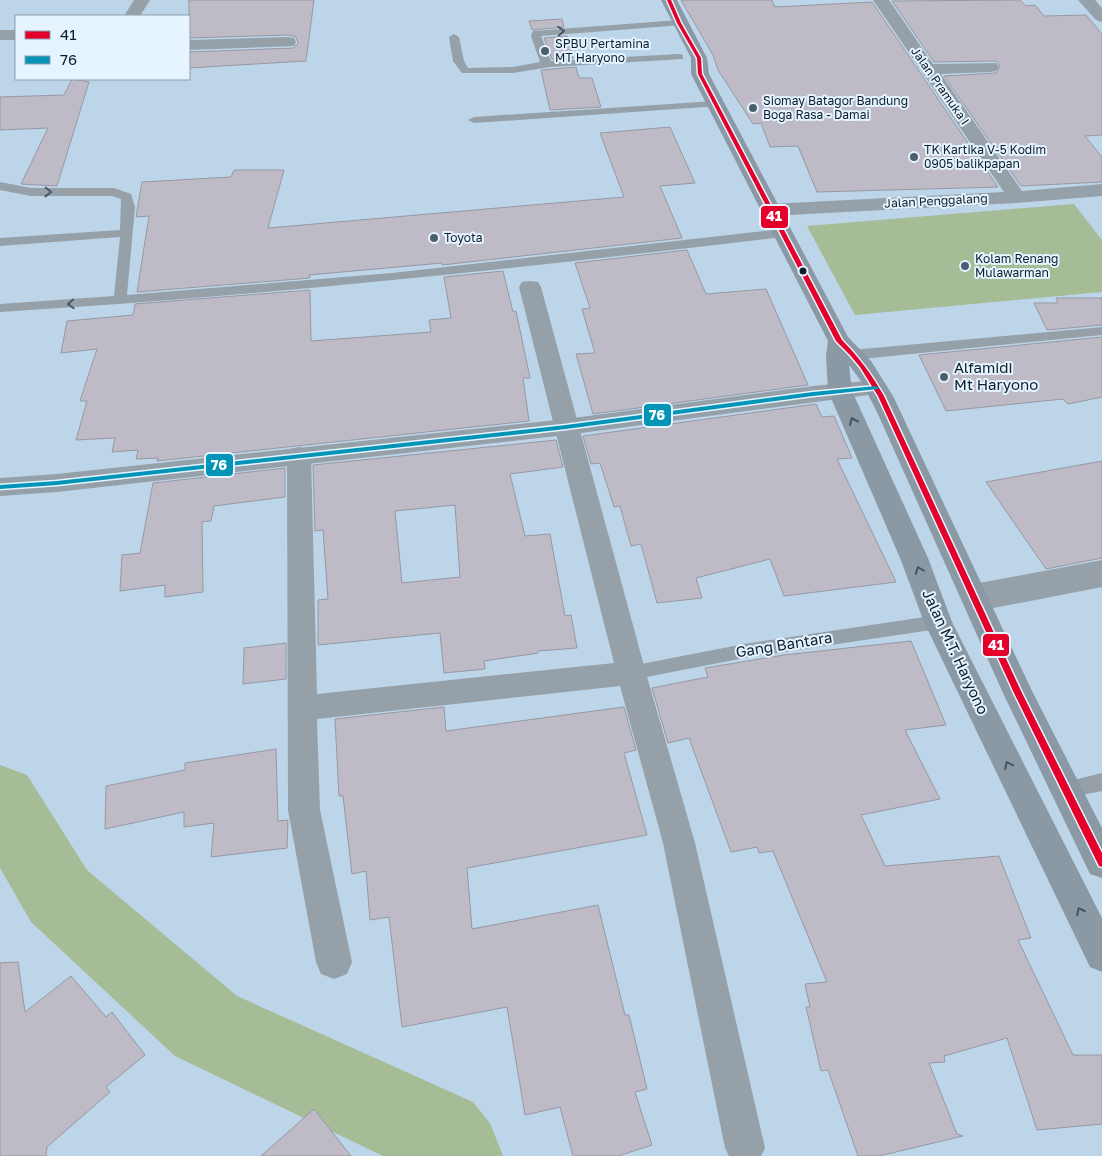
<svg xmlns="http://www.w3.org/2000/svg" width="1102" height="1156" font-family="'Golos Text',sans-serif">
  <style>
    .water { fill: #a6bc96 }
    .lines { fill: none; stroke-linecap: round; stroke-linejoin: round }
    .river { fill: #a6bc96; fill-rule: evenodd }
    .building { fill: #bebbc7; stroke: #9698a3; fill-rule: evenodd }
    .service { fill: #95a0a9; fill-rule: evenodd }
    .minor { fill: #95a0a9; fill-rule: evenodd }
    .tertiary { fill: #95a0a9; fill-rule: evenodd }
    .primary { fill: #8b99a5; fill-rule: evenodd }
    .bus-1-casing { stroke: #e6f4ff; stroke-width: 3 }
    .bus-2-casing { stroke: #e6f4ff; stroke-width: 3 }
    .bus-1 { fill: #e4002b; fill-rule: evenodd }
    .bus-2 { fill: #0294b6; fill-rule: evenodd }
    .oneway { stroke: #4a5864 }
    .oneway2 { stroke: #465562 }
    .poi-dot { fill: #4b5e6e; stroke: #e6f4ff; stroke-width: 2 }
    .bus-dot { fill: #0d1e2b; stroke: #e6f4ff; stroke-width: 2 }
    .labels { text-anchor: middle; stroke-width: 4; stroke-linejoin: round; paint-order: stroke }
    .far-poi-label { font-size: 12px; fill: #0d1e2b; stroke: #e6f4ff; text-anchor: start }
    .far-street-label { font-size: 12px; fill: #0d1e2b; stroke: #e6f4ff }
    .poi-label { font-size: 15px; fill: #0d1e2b; stroke: #e6f4ff; text-anchor: start }
    .street-label { font-size: 15px; fill: #0d1e2b; stroke: #e6f4ff }
    .line-badge { stroke: #e6f4ff; stroke-width: 2 }
    .badge-label { font-size: 14px; text-anchor: middle; font-weight: bold; fill: #fff }
  </style>
  <rect width="100%" height="100%" fill="#bdd5e9"/>
  <!-- water -->
  <path class="water" d="M1074 204 1102 240V292L855 315 807 226Z"/>
  <g class="lines">
    <!-- river -->
    <path class="river" d="M0 765 27 775 87 870 237 996 473 1102 490 1123 503 1156H383L175 1056 31 922 0 868Z"/>
  </g>
  <!-- building -->
  <path class="building" d="M189 0H314L306 61 189 68V52L294 48 298 43 296 37 288 35 189 38Z
    M681 0H772L775 7 872 2 998 187 817 192 798 146 770 147 761 123 753 124 718 70 713 55Z
    M1020 0 1026 6 1035 5 1044 16 1086 15 1102 34V135L1085 136 1102 157V182L1021 186 944 76 996 73 1000 66 996 61 934 62 892 1Z
    M562 19 564 27 532 30 529 21Z
    M567 36 573 58 552 59 544 38Z
    M576 67 579 78H592L601 107 550 110 541 70Z
    M72 79 89 82 57 186 21 184 48 128 0 130V97L64 95Z
    M670 127 695 183 660 186 682 238 442 265V263L309 275 310 278 137 292 149 216 136 217 142 182 231 177 234 170H284L268 228 624 197 600 133Z
    M687 250 706 294 766 289 808 385 593 414 576 354 595 353 582 309 590 308 575 263Z
    M503 271 513 312 516 311 530 378H523L529 421 157 461 158 458 136 459 138 450 112 452 115 438 76 440 87 401H80L97 349 61 353 67 321 133 315 135 304 310 290 311 341 431 332 429 320 451 318 444 277Z
    M1056 298H1102V325L1047 330 1034 303H1058Z
    M1102 337V397L1068 404 1063 399 946 411 919 355Z
    M816 404 822 417 834 416 852 458 837 459 896 582 784 596 770 559 696 578 702 598 657 603 641 544 631 546 620 506 614 507 600 463 591 464 583 436Z
    M556 440 563 467 510 474 525 536 550 534 565 616 571 615 577 648 538 651V653L484 661 485 669 444 673 440 633 318 645V600L328 599 323 530 315 531 313 465ZM455 505 460 577 402 583 395 511Z
    M1102 461V558L1046 569 986 482Z
    M285 468V497L214 506 211 521 202 522 203 592 165 597V585L120 591 122 555 140 553 153 483Z
    M911 641 946 725 905 730 940 799 861 815 885 866 999 856 1031 938 1018 940 1073 1055H1102V1124L1037 1130 1007 1038 944 1056 945 1062 929 1063 957 1134 963 1136 879 1156H858L828 1070 821 1071 806 1007H810L805 984 827 982 773 851 759 853 757 847 731 852 689 738 668 743 652 688 708 677 705 668 784 655Z
    M286 643V679L243 684 244 648Z
    M444 707 446 731 624 707 636 750 624 753 647 835 467 868 472 929 598 905 625 1015H629L647 1089 635 1092 652 1145 618 1156H573L560 1107 525 1115 507 1007 402 1027 389 917 370 920 366 871 352 874 343 796H339L335 719Z
    M276 749 278 821 288 820 287 848 211 857 214 823 184 827V812L105 829 106 786 185 770V763Z
    M18 962 25 1012 71 976 106 1017 112 1012 145 1055 106 1087 110 1092 47 1147 46 1156H0V963Z
    M314 1109 351 1156H261Z"/>
  <g class="lines">
    <!-- service -->
    <path class="service" d="M679 20 684 23 683 25 541 36 551 61 679 54 683 55V59L550 67 513 73H462L453 61 449 37 454 34 459 37 464 61 468 68 513 67 540 62 531 36 533 31Z
      M715 101 721 104 719 106 474 123 468 120 474 117Z
      M0 182 31 188H114L131 194 135 207 127 295 392 273 782 229 789 233 782 237C522 268 261 296 0 312V304L114 296 120 237 0 246V238L120 230 121 199 112 196H31L0 190Z
      M1102 327V335L841 361 834 356 841 351Z
      M1102 573V587L978 611 972 609 969 604 972 599 978 597Z
      M938 615 944 617 947 622 944 627 938 629 744 658 631 680 624 678 622 673 624 668 631 666 744 644Z
      M1102 773V791L1068 798 1061 795 1058 789 1061 783Z"/>
    <!-- minor -->
    <path class="minor" d="M134 0H150L140 16H124Z
      M873 0H889L933 64 996 63 999 67 996 71 990 72 941 74 1022 191 1102 184V196L1017 203 770 216 763 214 760 210 763 206 770 204 1004 192Z
      M1078 0H1095L1102 8V22L1096 20Z
      M0 30H16V40H0Z
      M288 37 294 38 296 42 294 46 189 50V40Z
      M530 281 538 282 541 287 646 673 695 843 765 1148 761 1156H729L725 1148 663 843 620 686 317 719 320 810 352 962 347 974 334 979 321 974 316 962 288 810 287 455 290 449 299 447 308 449 311 455 317 694 614 663 519 287 522 282Z
      M1102 560V580L974 604 964 601 960 594 964 587 974 584Z"/>
    <!-- tertiary -->
    <path class="tertiary" d="M876 380 884 383 888 388 884 393 566 435 57 492 0 496V478L57 474 566 419 813 386Z"/>
    <!-- primary -->
    <path class="primary" d="M661 0H677L707 58 709 74 848 337 871 361 893 396 1033 693 1102 828V878L1090 874 1003 693 877 412 861 381 849 365 852 391 928 558 952 622 1102 918V972L1090 967 924 622 900 558 828 391 826 356 828 341 691 74V58Z"/>
    <!-- bus-1 casing -->
    <g class="bus-1-casing">
      <path id="bus-1" d="M667 0H671L681 23 701 58 702 74 842 340C859 357 872 375 884 396L1022 693 1102 853V867L1099 866 1014 693 878 396 860 367 849 354 836 341 698 74 697 58 677 23Z"/>
    </g>
    <!-- bus-2 casing -->
    <g class="bus-2-casing">
      <path id="bus-2" d="M876 386 879 388 878 389 813 396 566 429 57 485 0 489V485L57 481 566 425 813 392Z"/>
    </g>
    <!-- bus-1 -->
    <use href="#bus-1" class="bus-1"/>
    <!-- bus-2 -->
    <use href="#bus-2" class="bus-2"/>
  </g>
  <!-- one-way arrows -->
  <defs><path id="oneway-chevron" d="M-2-3.5L2.5 0L-2 3.5" fill="none" stroke-width="1.6" stroke-linecap="round" stroke-linejoin="round" transform="scale(1.25)"/></defs>
  <g class="oneway">
    <use href="#oneway-chevron" transform="translate(561 31) rotate(-4)"/>
    <use href="#oneway-chevron" transform="translate(48 192) rotate(1)"/>
    <use href="#oneway-chevron" transform="translate(71 304) rotate(177)"/>
  </g>
  <g class="oneway2">
    <use href="#oneway-chevron" transform="translate(853 421) rotate(-114)"/>
    <use href="#oneway-chevron" transform="translate(919 570) rotate(-111)"/>
    <use href="#oneway-chevron" transform="translate(1008 765) rotate(-116)"/>
    <use href="#oneway-chevron" transform="translate(1080 911) rotate(-117)"/>
  </g>
  <!-- markers -->
  <g class="poi-dot">
    <circle cx="545" cy="51" r="5"/>
    <circle cx="753" cy="108" r="5"/>
    <circle cx="914" cy="157" r="5"/>
    <circle cx="434" cy="238" r="5"/>
    <circle cx="965" cy="266" r="5"/>
    <circle cx="944" cy="377" r="5"/>
  </g>
  <circle class="bus-dot" cx="803" cy="271" r="4.5"/>
  <g class="labels">
    <!-- far-poi labels -->
    <g class="far-poi-label">
      <text x="555" y="48">SPBU Pertamina<tspan x="555" dy="14">MT Haryono</tspan></text>
      <text x="763" y="105">Siomay Batagor Bandung<tspan x="763" dy="14">Boga Rasa - Damai</tspan></text>
      <text x="924" y="154">TK Kartika V-5 Kodim<tspan x="924" dy="14">0905 balikpapan</tspan></text>
      <text x="444" y="242">Toyota</text>
      <text x="975" y="263">Kolam Renang<tspan x="975" dy="14">Mulawarman</tspan></text>
    </g>
    <!-- far-street labels -->
    <g class="far-street-label">
      <text transform="translate(940 86) rotate(55)" y="4">Jalan Pramuka I</text>
      <text transform="translate(936 201) rotate(-3)" y="4">Jalan Penggalang</text>
    </g>
    <!-- poi labels -->
    <g class="poi-label">
      <text x="954" y="373">Alfamidi<tspan x="954" dy="17">Mt Haryono</tspan></text>
    </g>
    <!-- street labels -->
    <g class="street-label">
      <text transform="translate(784 645) rotate(-9)" y="5">Gang Bantara</text>
      <text transform="translate(955 652) rotate(65)" y="5">Jalan M.T. Haryono</text>
    </g>
  </g>
  <g class="line-badge">
    <rect x="760" y="205" width="29" height="24" rx="5" fill="#e4002b"/>
    <rect x="643" y="403" width="29" height="24" rx="5" fill="#0294b6"/>
    <rect x="205" y="453" width="29" height="24" rx="5" fill="#0294b6"/>
    <rect x="982" y="633" width="28" height="24" rx="5" fill="#e4002b"/>
  </g>
  <g class="badge-label">
    <text x="774" y="221">41</text>
    <text x="657" y="420">76</text>
    <text x="219" y="470">76</text>
    <text x="996" y="650">41</text>
  </g>
  <!-- legend -->
  <rect x="15" y="15" width="175" height="65" fill="#e6f4ff" stroke="#8f9eaa"/>
  <rect x="25" y="31" width="25" height="8" fill="#e4002b" stroke="#8f9eaa"/>
  <text x="60" y="40" font-size="15" fill="#0d1e2b">41</text>
  <rect x="25" y="56" width="25" height="8" fill="#0294b6" stroke="#8f9eaa"/>
  <text x="60" y="65" font-size="15" fill="#0d1e2b">76</text>
</svg>
